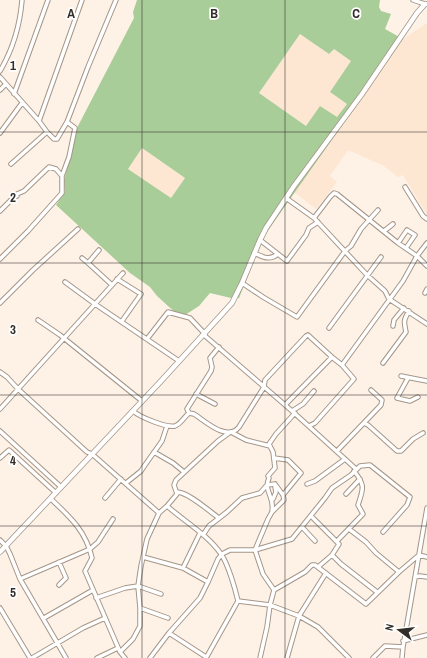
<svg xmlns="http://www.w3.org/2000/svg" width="427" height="658" font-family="'Archivo Narrow',sans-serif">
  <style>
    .built { fill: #fde7d3 }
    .green { fill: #a9cd98; fill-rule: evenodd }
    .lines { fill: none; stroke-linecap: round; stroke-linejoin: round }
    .minor-casing { stroke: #a49688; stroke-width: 5.5 }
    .tertiary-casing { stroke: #a49688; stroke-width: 6 }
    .minor { stroke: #fff; stroke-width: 3.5 }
    .tertiary { stroke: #fff; stroke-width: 4.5 }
    .grid { fill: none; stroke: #332d28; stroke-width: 1; stroke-opacity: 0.55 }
    .grid-label { font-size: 13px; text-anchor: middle; font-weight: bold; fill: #332d28; stroke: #fff; stroke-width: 3.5; stroke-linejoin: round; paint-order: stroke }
  </style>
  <rect width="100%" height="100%" fill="#fef1e6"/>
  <!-- built -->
  <path class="built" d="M427 23V215L403 175 398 177 384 166 348 150 330 176 337 182 316 209 294 192 403 39Z
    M300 34 329 54 333 48 352 61 330 92 347 104 337 118 306 126 259 93Z
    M142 148 185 178 171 198 128 169Z"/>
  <!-- green -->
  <path class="green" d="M137 0H380L379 7 381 11 391 14 385 29 403 39 269 229 261 244 239 298H231L210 293 199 306 185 315 176 313 168 306 157 296 150 287 130 273 56 205 65 192 64 181 78 126 134 18 133 12ZM300 34 329 54 334 49 351 61 330 92 347 104 337 117 320 106 306 126 259 93ZM142 148 185 178 171 198 128 169Z"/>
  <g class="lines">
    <!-- minor casing -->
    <g class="minor-casing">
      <path id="minor" d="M413 0 425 4
        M0 71C13 49 20 25 22 0
        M0 77 39 121 47 132 54 139H57L67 122 88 67 116 0
        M0 90 6 84
        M14 94 48 0
        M39 121 82 0
        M0 133 22 103
        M11 164 47 132
        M405 187 423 216 427 219
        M286 198 314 218 367 275 385 291 389 299 427 324
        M0 211 13 198 17 196V194L24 191 49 167 56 169 62 176
        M314 218 330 197 334 193 337 194 398 243 417 256 427 266
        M384 231 393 224
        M260 240 287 261 306 235 309 228 318 222
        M398 243 407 230 415 235 406 248
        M99 250 88 263 112 285
        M254 253C263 257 269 261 278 254
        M82 258 88 263
        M0 259 28 231 62 193V176L69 157 75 128 67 122
        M117 279 141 294 122 321
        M65 282 95 304 179 361
        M242 283 263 297 297 317 345 251 351 246 361 229 378 210
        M425 293 427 289
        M0 303 33 270 78 229
        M38 320 60 335 142 401
        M393 326 394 320 404 308
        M329 328 381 257
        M204 335 292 411 356 469
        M308 335 333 358
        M147 339 168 312 190 318 205 334
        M219 347 210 358 212 367 211 371 187 409 189 413 194 414C205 421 227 442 239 427L264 387 265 380 306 336
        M383 363 406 332C404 322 403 321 409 311
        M342 365 403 281 417 256 427 243
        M0 372 7 377 18 389
        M401 376 427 381
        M408 378 397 398 410 401 418 397
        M18 389 87 452 92 454 159 513 167 506C184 521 208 535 221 554 228 564 235 588 238 601L270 605 299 616 318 627 349 658
        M196 394 215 404
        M285 405 331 358H333L342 365 354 379 315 423 309 426
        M0 409 123 273
        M133 411C140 417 166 428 175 426 181 424 185 416 189 413
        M292 411 303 404 314 391
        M364 423 368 425 397 451H401L413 439 423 433
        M0 431 61 487
        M231 432 246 440 270 446
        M337 451 381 405 382 400 371 390
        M154 452 173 463 184 472
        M0 458 9 450 56 493
        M274 458 288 460 301 473 283 495
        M126 483 141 471 145 465 162 441 167 426
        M307 484 315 481 345 459
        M177 492C188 492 209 511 219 518
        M346 494 360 479
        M105 498 121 479
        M51 499C70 517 86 531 92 558L85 571 120 652 133 639 140 626V608L138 586 141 566 147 539 159 513
        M273 499 276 492 275 487
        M167 506 177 494 174 485 176 480 218 441 229 433
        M272 511C275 497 263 491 269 478L268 476 275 468 273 452 269 444 276 434 295 413
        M311 516 339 544 332 555 318 567
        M302 527 315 541
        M349 529 366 542 376 553 399 572
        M203 535 209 526 227 512 242 498 260 493 267 485 275 484
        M0 540 6 546 10 554 20 579 66 658
        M337 541 363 514 358 505C363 489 366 486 354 471
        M332 555 341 564 377 592
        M143 557 183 568 208 582
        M183 568 200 533
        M415 577 420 576 427 577
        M20 579 90 549 98 542 113 519
        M59 585 66 578 59 562
        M274 590 263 574 255 550 268 519 272 512 284 500 283 495 275 484
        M96 598 125 588 138 586 161 594
        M0 608 30 658
        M140 608 168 618
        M44 618 93 590
        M169 633 206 657
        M403 641 427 635
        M403 647 427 508
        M120 652 125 658
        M32 658 83 628 105 618
        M97 658 118 648
        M150 658 169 633 200 598 208 582 218 559 222 554 230 550H255L292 539 325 498 332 488 351 475 360 466 370 465 410 497 407 505 383 532
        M206 658 238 601
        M260 658 267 627 270 605 274 590 305 572 312 565H315L366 604 399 572 419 555 427 557
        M287 658 299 616 326 573
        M373 658 385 646 403 647 402 658"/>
    </g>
    <!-- tertiary casing -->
    <g class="tertiary-casing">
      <path id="tertiary" d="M0 552 162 380 232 303 242 283 260 240 266 228 294 186 362 94 417 13 425 4H427"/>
    </g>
    <!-- minor -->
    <use href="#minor" class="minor"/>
    <!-- tertiary -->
    <use href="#tertiary" class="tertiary"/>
  </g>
  <!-- grid -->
  <path class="grid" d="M142 0V658M285 0V658M0 132H427M0 263H427M0 395H427M0 526H427"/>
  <g class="grid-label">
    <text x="71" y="18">A</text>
    <text x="214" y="18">B</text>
    <text x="356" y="18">C</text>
    <text x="13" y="70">1</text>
    <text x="13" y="202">2</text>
    <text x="13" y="334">3</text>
    <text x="13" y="465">4</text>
    <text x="13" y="597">5</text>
  </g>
  <!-- north arrow -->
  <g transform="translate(399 630) rotate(285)" stroke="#ffffff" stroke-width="3" paint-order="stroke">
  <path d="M0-3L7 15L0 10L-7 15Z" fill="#332d28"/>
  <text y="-6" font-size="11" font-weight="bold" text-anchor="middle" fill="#332d28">N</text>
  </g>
</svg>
